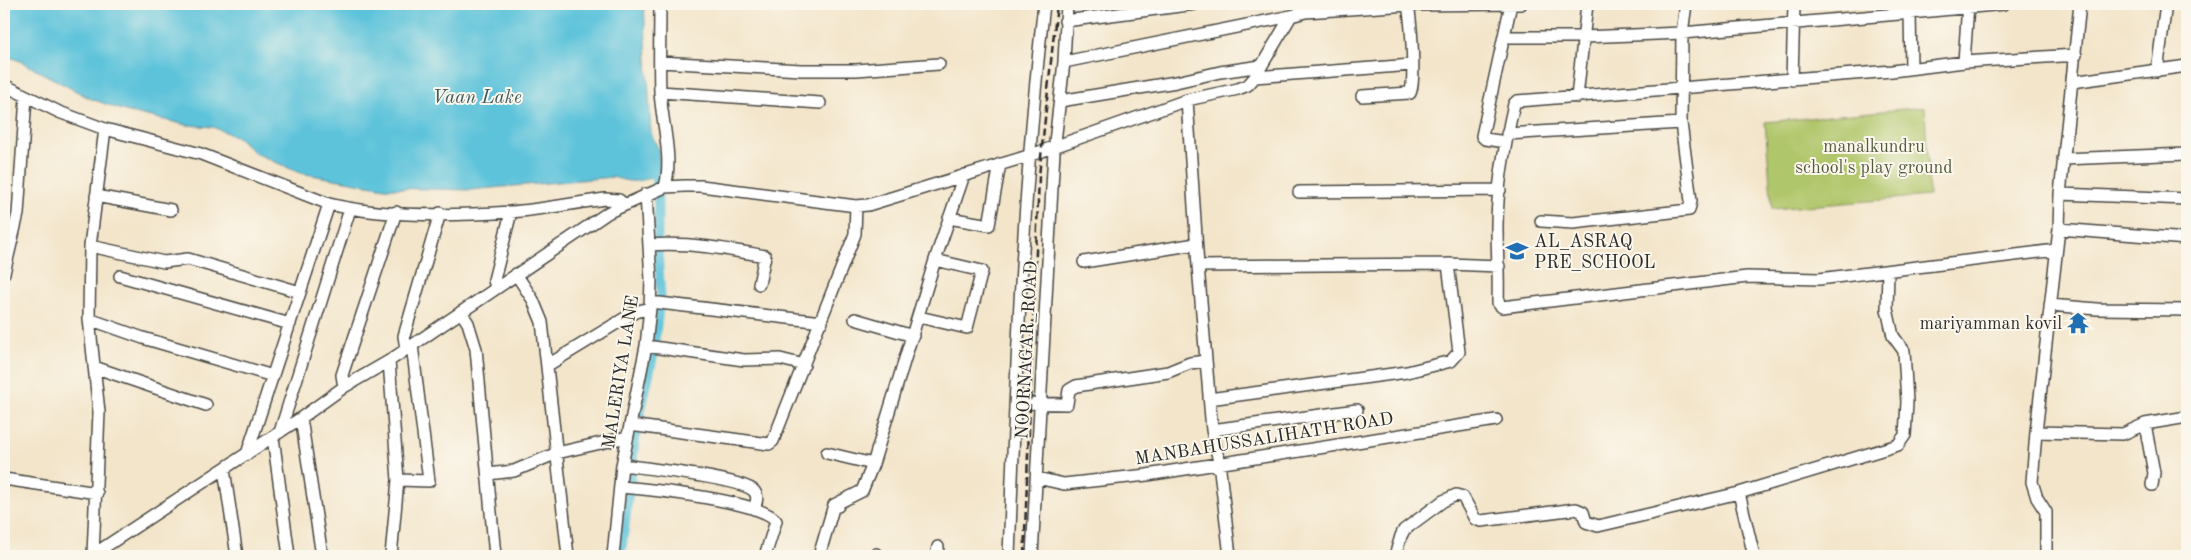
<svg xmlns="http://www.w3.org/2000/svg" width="2191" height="560" font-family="'Old Standard TT',serif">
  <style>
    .green { fill: #b0c66b; stroke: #6e784b }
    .water { fill: #5dc3da; stroke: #447782 }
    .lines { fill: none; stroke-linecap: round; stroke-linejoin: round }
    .canal { stroke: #5dc3da; stroke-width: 9 }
    .minor-casing { stroke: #494743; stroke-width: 14 }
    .minor { stroke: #fff; stroke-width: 11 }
    .rail { stroke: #2b2b2b; stroke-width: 2.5; stroke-dasharray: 8 4; stroke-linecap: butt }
    .labels { text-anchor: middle; stroke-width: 4; stroke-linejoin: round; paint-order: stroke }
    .park-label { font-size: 18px; fill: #535a3e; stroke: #fbf7ec }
    .poi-label { font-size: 18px; fill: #2b2b2b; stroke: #fbf7ec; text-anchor: start }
    .street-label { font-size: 18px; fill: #2b2b2b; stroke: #fbf7ec }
    .water-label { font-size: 19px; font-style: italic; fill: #3a5960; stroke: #fbf7ec }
  </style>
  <rect width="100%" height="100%" fill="#fbf7ec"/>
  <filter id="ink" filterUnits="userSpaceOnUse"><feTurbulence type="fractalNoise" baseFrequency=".02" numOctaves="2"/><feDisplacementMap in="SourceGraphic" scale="10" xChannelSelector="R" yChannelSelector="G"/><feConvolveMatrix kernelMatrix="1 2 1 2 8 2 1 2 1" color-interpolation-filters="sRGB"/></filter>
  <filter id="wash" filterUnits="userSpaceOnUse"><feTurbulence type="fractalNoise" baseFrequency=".0096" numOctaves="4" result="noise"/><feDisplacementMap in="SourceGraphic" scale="20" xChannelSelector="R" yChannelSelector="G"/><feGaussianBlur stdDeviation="1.12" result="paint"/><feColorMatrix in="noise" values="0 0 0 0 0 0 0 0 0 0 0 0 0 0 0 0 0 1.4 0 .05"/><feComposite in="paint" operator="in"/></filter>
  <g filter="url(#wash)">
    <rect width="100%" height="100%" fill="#f3e5ca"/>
    <!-- green -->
    <path class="green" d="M1925 107 1929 196 1772 209 1765 122Z"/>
    <!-- water -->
    <path class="water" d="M4 4H644L651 133 658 148 661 173C641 182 634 184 613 177L470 190 385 188 300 173 255 153 239 138 213 127 187 125 125 111 89 98 18 60 4 55Z"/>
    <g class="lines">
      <!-- canal -->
      <path class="canal" d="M655 175 656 183
        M658 237V197
        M658 250 661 297
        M655 341 659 309
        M639 420 654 354
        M633 461 636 433
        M631 482V474
        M621 556 629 493"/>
    </g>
  </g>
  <g filter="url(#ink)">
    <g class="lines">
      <!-- minor casing -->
      <g class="minor-casing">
        <path id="minor" d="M660 4C660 33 659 63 660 92 662 123 673 157 665 187
          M1065 21 1195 4
          M1505 37H1583L1682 33 1910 13V4
          M660 62 801 70H856L939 64
          M1064 62 1291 16
          M1964 62 1968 4
          M1911 68 1910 13 2004 4
          M2157 71 2166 4
          M1255 77 1412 65
          M1792 80 1794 4
          M2072 82 2187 66
          M4 85 59 112 105 129 201 154 329 204C383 217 454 216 510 212 542 210 573 203 605 199L619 200 624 204
          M660 92 820 103
          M1362 96 1410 93C1416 81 1411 21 1408 5
          M1577 97 1587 4
          M1187 100 1198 266 1212 430 1219 462 1230 556
          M1060 101 1176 82 1220 72 1261 66
          M1507 134 1681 123 1682 33 1686 4
          M1506 142 1485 139 1482 136 1511 4
          M2063 159 2187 154
          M1299 192 1500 190
          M2060 194 2187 199
          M96 196 171 210
          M949 218 989 225 1000 164
          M1541 221 1573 223 1689 210 1691 201 1681 123
          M2059 229 2187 239
          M649 245C689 242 727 249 765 256L759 284
          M90 246 164 262 188 259 300 292
          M2056 250 1819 279 1747 277 1502 307 1498 303C1499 277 1497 252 1497 226 1497 185 1505 143 1514 104L1517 101 1892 71 1964 62 2076 55
          M1084 262 1196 244
          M1198 266 1448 264 1499 266
          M4 273 18 214 26 97
          M516 274 533 300 542 322 568 556
          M120 276 290 324
          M496 288 494 280 511 212
          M651 302 822 322
          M2050 305 2097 309 2187 310
          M461 312 468 323 476 349 495 556
          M919 317 967 328 982 271 935 260
          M89 319 143 338 273 376
          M855 319 913 336
          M646 346 744 360 780 359 804 365
          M406 349 404 336 440 213
          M389 361 398 480 391 556
          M548 365 635 312 650 308
          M94 367 206 405
          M344 387 342 375 396 212
          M1209 399 1407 372 1451 361 1459 352 1448 264
          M1015 403 1067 404 1069 390 1076 386 1168 372 1190 363 1206 361
          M301 418 322 556
          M2145 424 2154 473 2152 485
          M630 425 769 444 773 441 855 234 856 206
          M1212 430 1357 410
          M280 432 350 209
          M2036 432 2123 434 2145 424 2187 417
          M273 437 289 556
          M827 453 873 464 935 260 964 175
          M247 454 329 204
          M622 465C644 468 741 478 754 491 759 497 756 503 754 509
          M224 469 237 556
          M488 474 514 471 557 453 627 437
          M1037 478 1064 484 1147 475 1496 420
          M4 479 97 493
          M398 480 429 481 412 345
          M620 487C647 489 764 501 776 521L765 556
          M1739 493 1754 556
          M838 506 834 505 862 491 873 464
          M91 556 301 418 344 387 389 361 609 212 665 187 685 186H701L856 206 868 205 1028 156 1187 100 1238 89 1248 85 1255 77 1291 16 1305 12 1408 5 1521 4
          M99 556 93 555 99 412 89 319 90 246 105 129
          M613 556 622 465 646 346 650 308 651 280 646 194
          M819 556 834 505
          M876 556V554
          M936 556 938 547
          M1009 556C1016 372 1023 187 1044 4
          M1032 556 1054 151 1064 62 1067 4
          M1395 556 1401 536 1404 530 1443 501 1456 495 1463 497 1475 519 1481 521 1576 509 1583 512 1586 522 1598 526 1739 493 1898 445 1905 435 1907 402 1904 351 1893 336 1887 309 1888 271
          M2046 556V512L2037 498 2032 482 2036 432 2059 229 2060 194 2080 4"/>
      </g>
      <!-- minor -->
      <use href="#minor" class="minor"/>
      <!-- rail -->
      <path class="rail" d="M1024 556 1039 176 1057 4"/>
    </g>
  </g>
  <!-- icons -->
  <defs>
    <g id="school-bare" transform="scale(1.725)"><path d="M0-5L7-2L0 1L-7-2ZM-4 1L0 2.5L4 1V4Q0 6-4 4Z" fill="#1f6fb2" stroke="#fbf7ec" stroke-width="2.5" paint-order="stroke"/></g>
    <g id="temple-bare" transform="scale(1.725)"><path d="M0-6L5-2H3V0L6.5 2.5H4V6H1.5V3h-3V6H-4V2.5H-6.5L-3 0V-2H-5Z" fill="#1f6fb2" stroke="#fbf7ec" stroke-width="2.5" paint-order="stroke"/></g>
  </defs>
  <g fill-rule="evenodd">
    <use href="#school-bare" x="1517" y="251"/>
    <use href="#temple-bare" x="2078" y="323"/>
  </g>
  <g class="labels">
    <!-- park labels -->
    <g class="park-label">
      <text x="1874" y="152">manalkundru<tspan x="1874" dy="21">school's play ground</tspan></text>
    </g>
    <!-- poi labels -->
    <g class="poi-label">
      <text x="1534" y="247">AL_ASRAQ<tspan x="1534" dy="21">PRE_SCHOOL</tspan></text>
      <text x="2062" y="329" text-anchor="end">mariyamman kovil</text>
    </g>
    <!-- street labels -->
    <g class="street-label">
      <text transform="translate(1026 350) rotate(-87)" y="6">NOORNAGAR_ROAD</text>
      <text transform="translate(620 372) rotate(-81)" y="6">MALERIYA LANE</text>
      <text transform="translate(1264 438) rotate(-9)" y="6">MANBAHUSSALIHATH ROAD</text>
    </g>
    <!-- water labels -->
    <g class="water-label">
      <text x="477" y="103">Vaan Lake</text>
    </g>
  </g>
  <!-- margin -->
  <rect width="2191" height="560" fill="none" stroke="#fbf7ec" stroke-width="20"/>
</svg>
